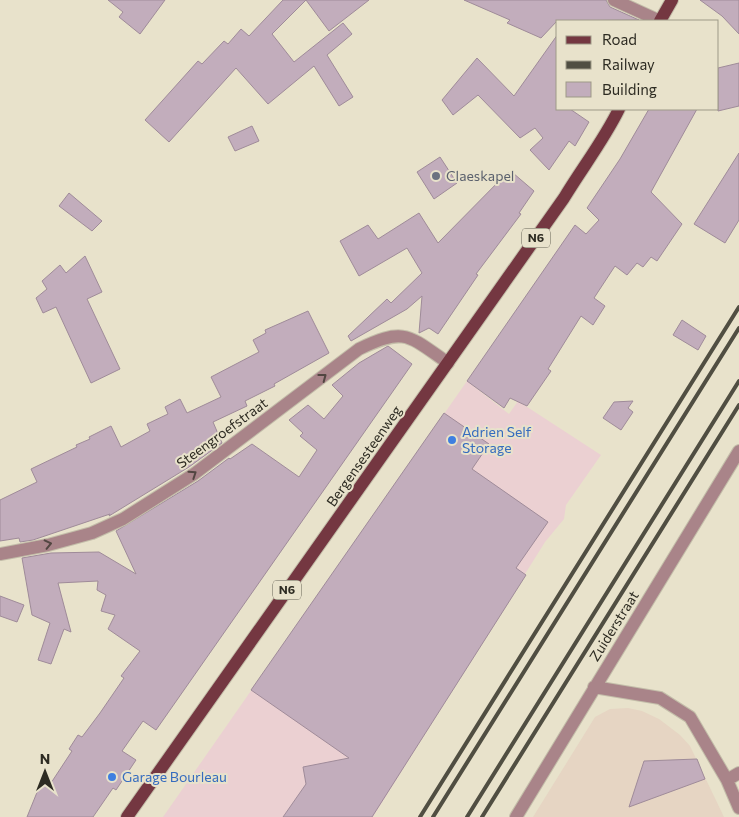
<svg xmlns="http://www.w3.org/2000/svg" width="739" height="817" font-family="Commissioner,sans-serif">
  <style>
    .commercial { fill: #ebd0d2 }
    .industrial { fill: #e6d5c3 }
    .building { fill: #c2adbc; stroke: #9f8b99 }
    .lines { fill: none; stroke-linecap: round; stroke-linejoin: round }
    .minor-casing { stroke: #c3bda9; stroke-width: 14 }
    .major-casing { stroke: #c3bda9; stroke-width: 14 }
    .minor { stroke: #a98489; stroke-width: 12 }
    .major { stroke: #743741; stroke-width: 12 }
    .rail { stroke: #504e42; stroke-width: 4 }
    .oneway { stroke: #524641 }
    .worship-dot { fill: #6b7280; stroke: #e8e2cb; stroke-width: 2 }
    .shop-dot { fill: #3f7fe0; stroke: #e8e2cb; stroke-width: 2 }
    .labels { text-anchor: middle; stroke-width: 4; stroke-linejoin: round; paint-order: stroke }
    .shield { fill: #e8e2cb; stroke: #656255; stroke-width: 1 }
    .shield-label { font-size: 12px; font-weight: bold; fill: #2d2b22 }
    .worship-label { font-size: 14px; fill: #5b616d; stroke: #e8e2cb; text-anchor: start }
    .shop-label { font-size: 14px; fill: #366cbe; stroke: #e8e2cb; text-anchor: start }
    .street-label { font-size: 14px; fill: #2d2b22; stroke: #e8e2cb }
  </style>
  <rect width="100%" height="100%" fill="#e8e2cb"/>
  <!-- commercial -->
  <path class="commercial" d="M467 381 509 414 518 401 601 455 566 505 564 519 545 542 373 817H163Z"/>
  <!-- industrial -->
  <path class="industrial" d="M628 708 642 711 659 719 680 735 690 746 724 817H533L595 717 610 709Z"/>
  <!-- building -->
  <path class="building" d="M108 0H165L140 34 119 17 123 12Z
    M283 0H369L329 31 306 0 272 34 294 62 343 23 352 34 327 55 353 97 339 106 314 66 268 104 236 68 169 142 145 120 198 61 202 64 224 41 228 44 241 29 249 36Z
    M464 0H606L610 7 639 20 557 21 541 38 507 23 510 20Z
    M700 0H739V34L722 16Z
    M558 34V109H570L589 122 575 146 569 141 549 170 530 150 543 138 535 128 520 138 478 95 453 115 442 100 477 58 514 96Z
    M739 63V106L718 111V68Z
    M649 109H697L651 192 682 224 657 261 651 257 643 267 637 263 627 275 615 266 594 298 605 306 593 325 581 316 548 369 551 371 527 406 510 398 504 408 467 381 575 225 586 234 599 220 587 208 620 159Z
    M252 126 259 141 235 151 228 137Z
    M739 153V220L725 243 694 224Z
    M440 157 457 183 434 199 417 172Z
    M508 172 511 175 513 173 534 191 519 213 521 214 476 274 478 275 438 334 429 328 419 333 422 296 407 309 351 341 348 336 387 299 391 303 422 273 407 248 359 276 340 241 368 225 378 239 419 213 438 243Z
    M69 193 102 221 92 231 59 206Z
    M85 256 102 292 87 299 120 369 91 383 56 307 43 313 36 298 47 289 42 281 60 265 66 273Z
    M308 311 329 353 274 384 275 386 245 401 247 406 213 422 222 443 189 467 109 516 110 514 33 540 20 542 19 538 0 541V500L37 482 31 469 77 447 76 445 90 439 89 437 111 426 121 447 150 431 147 424 168 414 165 407 180 399 187 413 221 397 211 377 259 352 253 340 266 333 265 330Z
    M682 320 706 336 698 350 673 335Z
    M388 346 412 364 156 730 143 721 122 751 136 760 116 790 113 788 93 817H27L42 780 49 786 72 751 69 749 78 735 82 737 100 713 124 678 121 676 140 651 108 629 115 615 101 611 106 595 97 590 98 581 58 583 71 632 64 629 51 664 38 660 50 623 32 615 22 558 51 553 99 552 136 574 116 531 198 481 229 458 230 459 252 444 299 477 317 450 300 436 303 433 289 420 308 405 324 419 343 396 332 385 359 363Z
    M633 401 628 408 633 412 621 430 603 418 614 402Z
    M444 413 489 444 472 469 548 522 516 568 526 575 372 817H283L306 784 303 767 349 758 251 690Z
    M0 596 24 605 17 622 0 616Z
    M697 759 705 779 629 807 644 761Z"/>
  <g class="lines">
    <!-- minor casing -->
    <g class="minor-casing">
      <path id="minor" d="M614 0 660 21
        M0 554 48 545 92 533 123 519 194 474 359 349C405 327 408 335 448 363
        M594 687 660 698 690 717 727 780 739 808
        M727 780 739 773
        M516 817 739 451"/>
    </g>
    <!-- major casing -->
    <g class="major-casing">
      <path id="major" d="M660 21 672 0
        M127 817 564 198C582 168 604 140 619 109"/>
    </g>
    <!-- minor -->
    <use href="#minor" class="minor"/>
    <!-- major -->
    <use href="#major" class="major"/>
    <!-- rail -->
    <path class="rail" d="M420 817 739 307
      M433 817 739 328
      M467 817 739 381
      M482 817 739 405"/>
  </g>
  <!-- one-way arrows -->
  <defs><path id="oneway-chevron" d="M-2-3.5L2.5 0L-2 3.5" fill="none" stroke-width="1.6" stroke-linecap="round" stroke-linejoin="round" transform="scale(1.25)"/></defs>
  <g class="oneway">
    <use href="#oneway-chevron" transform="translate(323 377) rotate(-37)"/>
    <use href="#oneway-chevron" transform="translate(193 474) rotate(-34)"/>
    <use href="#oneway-chevron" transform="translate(48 544) rotate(-13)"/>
  </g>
  <!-- markers -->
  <circle class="worship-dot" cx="436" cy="176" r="5"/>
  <g class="shop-dot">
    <circle cx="452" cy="440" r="5"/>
    <circle cx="112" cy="777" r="5"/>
  </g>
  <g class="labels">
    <!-- shield labels -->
    <g class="shield">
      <rect x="522" y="228.5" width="28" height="19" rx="4"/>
      <rect x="273" y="580.5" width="28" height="19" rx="4"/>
    </g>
    <g class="shield-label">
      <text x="536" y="242">N6</text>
      <text x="287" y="594">N6</text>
    </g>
    <!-- worship labels -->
    <g class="worship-label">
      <text x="446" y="181">Claeskapel</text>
    </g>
    <!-- shop labels -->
    <g class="shop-label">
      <text x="462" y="437">Adrien Self<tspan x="462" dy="16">Storage</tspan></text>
      <text x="122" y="782">Garage Bourleau</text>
    </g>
    <!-- street labels -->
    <g class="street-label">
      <text transform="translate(222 433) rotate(-36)" y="5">Steengroefstraat</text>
      <text transform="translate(364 456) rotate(-55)" y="5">Bergensesteenweg</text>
      <text transform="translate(614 626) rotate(-58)" y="5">Zuiderstraat</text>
    </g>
  </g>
  <!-- legend -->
  <rect x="556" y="20" width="162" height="90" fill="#e8e2cb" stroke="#9d9987"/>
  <rect x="566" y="36" width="25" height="8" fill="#743741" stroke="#9d9987"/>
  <text x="602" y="45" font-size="15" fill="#2d2b22">Road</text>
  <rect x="566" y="61" width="25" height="8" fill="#504e42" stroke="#9d9987"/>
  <text x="602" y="70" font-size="15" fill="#2d2b22">Railway</text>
  <rect x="566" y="82" width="25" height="15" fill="#c2adbc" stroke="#9d9987"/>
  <text x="602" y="95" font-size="15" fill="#2d2b22">Building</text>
  <!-- north arrow -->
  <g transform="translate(45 772)" stroke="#e8e2cb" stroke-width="4" paint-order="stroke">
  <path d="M0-4L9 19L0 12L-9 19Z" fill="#2d2b22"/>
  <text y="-8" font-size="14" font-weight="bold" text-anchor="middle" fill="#2d2b22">N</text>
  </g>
</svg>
